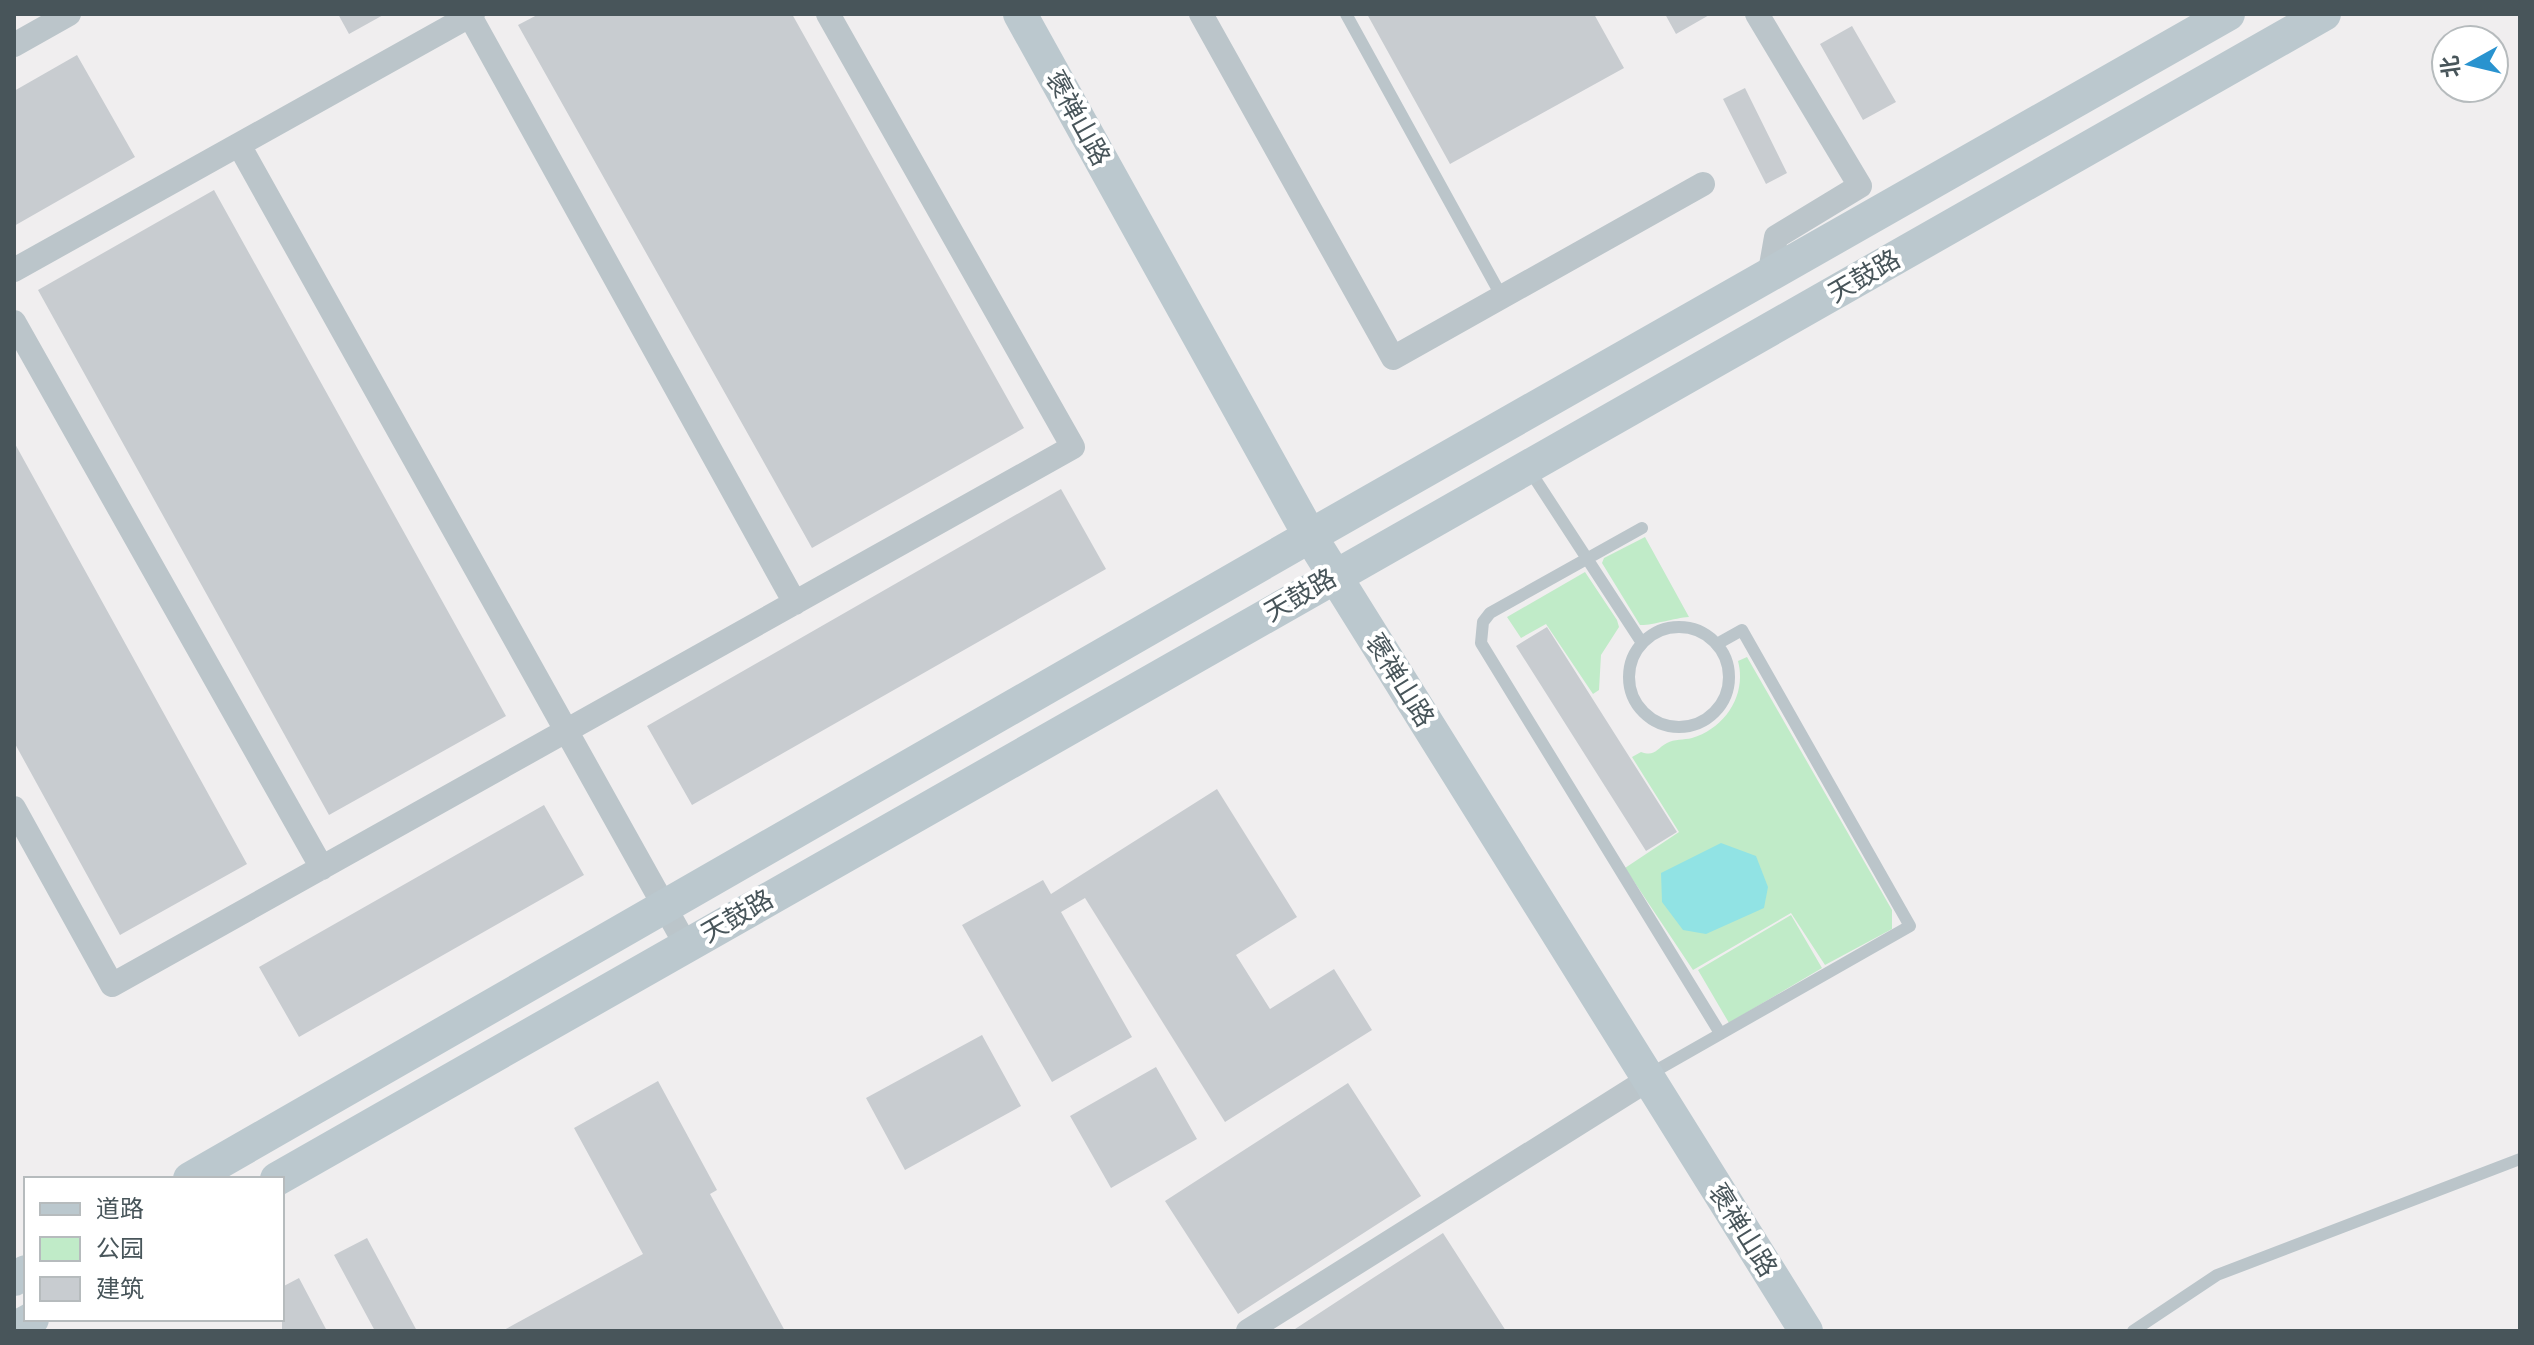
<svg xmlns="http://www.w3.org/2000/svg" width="2534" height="1345" font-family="'DM Sans','Noto Sans SC',sans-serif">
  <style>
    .green { fill: #c0ebc8 }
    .water { fill: #91e3e4 }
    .building { fill: #c8ccd0 }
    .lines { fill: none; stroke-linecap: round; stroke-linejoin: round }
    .lane { stroke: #bbc5ca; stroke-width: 12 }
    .street { stroke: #bbc5ca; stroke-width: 24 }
    .secondary { stroke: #bbc8ce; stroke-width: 34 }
    .labels { text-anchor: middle; stroke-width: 8; stroke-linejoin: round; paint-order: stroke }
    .street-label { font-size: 26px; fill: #48555a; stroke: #fff }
  </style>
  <rect width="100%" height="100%" fill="#f0eeef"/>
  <!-- green -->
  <path class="green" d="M1645 537 1689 617C1674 618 1650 626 1640 625L1602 563 1604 558Z
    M1585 572 1617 620 1619 627 1601 655 1599 690 1593 694 1546 624 1521 638 1507 617Z
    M1747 657 1892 910V929L1825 965 1791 913 1693 970 1625 868 1679 832 1632 757 1641 752C1655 757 1656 749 1667 743 1674 739 1684 740 1692 738 1725 728 1747 695 1738 661Z
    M1791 915 1822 968 1729 1023 1698 970Z"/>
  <!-- water -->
  <path class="water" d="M1721 843 1756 856 1768 887 1764 908 1706 934 1683 930 1662 902 1661 873Z"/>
  <!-- building -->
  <path class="building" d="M338 14H385L349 34Z
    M539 14H792L1024 428 812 548 518 25Z
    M1367 14H1594L1624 68 1450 164Z
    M1665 14H1711L1676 34Z
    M1852 26 1896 102 1863 120 1820 44Z
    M77 55 135 157 14 226V91Z
    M1745 88 1787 173 1766 184 1723 99Z
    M214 190 506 716 329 815 38 290Z
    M14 442 247 864 120 935 14 742Z
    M1061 489 1106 569 692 805 647 726Z
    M1547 627 1677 832 1646 851 1516 646Z
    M1217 789 1297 917 1236 955 1270 1009 1334 969 1372 1030 1225 1122 1085 898 1061 912 1132 1037 1052 1082 962 925 1043 880 1051 894Z
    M544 805 584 875 299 1037 259 967Z
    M982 1035 1021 1106 905 1170 866 1098Z
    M1156 1067 1197 1139 1111 1188 1070 1116Z
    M658 1081 717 1190 710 1194 785 1331H502L643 1254 574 1128Z
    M1348 1083 1421 1196 1238 1314 1165 1201Z
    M1443 1233 1506 1331H1292L1373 1278Z
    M367 1238 417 1331H375L334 1255Z
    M299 1278 327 1331H282V1287Z"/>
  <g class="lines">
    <!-- lane -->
    <path class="lane" d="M1346 14 1502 297
      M1528 468 1642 643
      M1642 528 1490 613 1483 622 1481 643 1720 1033
      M1629 677a50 50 0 1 1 100 0a50 50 0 1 1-100 0Z
      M1650 1074 1910 926 1742 630 1717 644
      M2133 1331 2217 1275 2520 1159"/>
    <!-- street -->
    <path class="street" d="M1201 14 1393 358 1703 184
      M1757 14 1860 186 1776 237 1769 277
      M470 16 795 603
      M14 45 69 14
      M239 145 686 945
      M14 270 473 14
      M14 322 322 868
      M14 808 112 985 1073 447 828 14
      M1248 1331 1649 1079"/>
    <!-- secondary -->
    <path class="secondary" d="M1020 14 1310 536 1806 1331
      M190 1179 1310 536 2228 14
      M277 1179 2324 14
      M14 1279 26 1272
      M14 1329 32 1319"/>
  </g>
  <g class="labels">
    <!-- street labels -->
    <g class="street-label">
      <text transform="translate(1078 118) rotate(61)" y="9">褒禅山路</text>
      <text transform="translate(1864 276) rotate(-30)" y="9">天鼓路</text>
      <text transform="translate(1300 595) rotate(-30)" y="9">天鼓路</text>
      <text transform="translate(1400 680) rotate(58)" y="9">褒禅山路</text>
      <text transform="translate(737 916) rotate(-30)" y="9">天鼓路</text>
      <text transform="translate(1743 1230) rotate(58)" y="9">褒禅山路</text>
    </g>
  </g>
  <!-- border -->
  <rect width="2534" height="1345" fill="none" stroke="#48555a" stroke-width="32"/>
  <!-- legend -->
  <rect x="24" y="1177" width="260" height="144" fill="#ffffff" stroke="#b6bbbd" stroke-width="2"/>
  <rect x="40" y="1203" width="40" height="12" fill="#bbc8ce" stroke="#b6bbbd" stroke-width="2"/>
  <text x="96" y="1217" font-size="24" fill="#48555a">道路</text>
  <rect x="40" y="1237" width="40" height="24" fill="#c0ebc8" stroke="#b6bbbd" stroke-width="2"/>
  <text x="96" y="1257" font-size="24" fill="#48555a">公园</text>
  <rect x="40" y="1277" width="40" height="24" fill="#c8ccd0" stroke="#b6bbbd" stroke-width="2"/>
  <text x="96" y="1297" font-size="24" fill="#48555a">建筑</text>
  <!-- north arrow -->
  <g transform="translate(2470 64) rotate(262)"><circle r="38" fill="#ffffff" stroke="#b6bbbd" stroke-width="2"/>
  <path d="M0-6L14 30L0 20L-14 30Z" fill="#2993cf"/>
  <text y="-12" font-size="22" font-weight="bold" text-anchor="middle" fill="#48555a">北</text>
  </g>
</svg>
